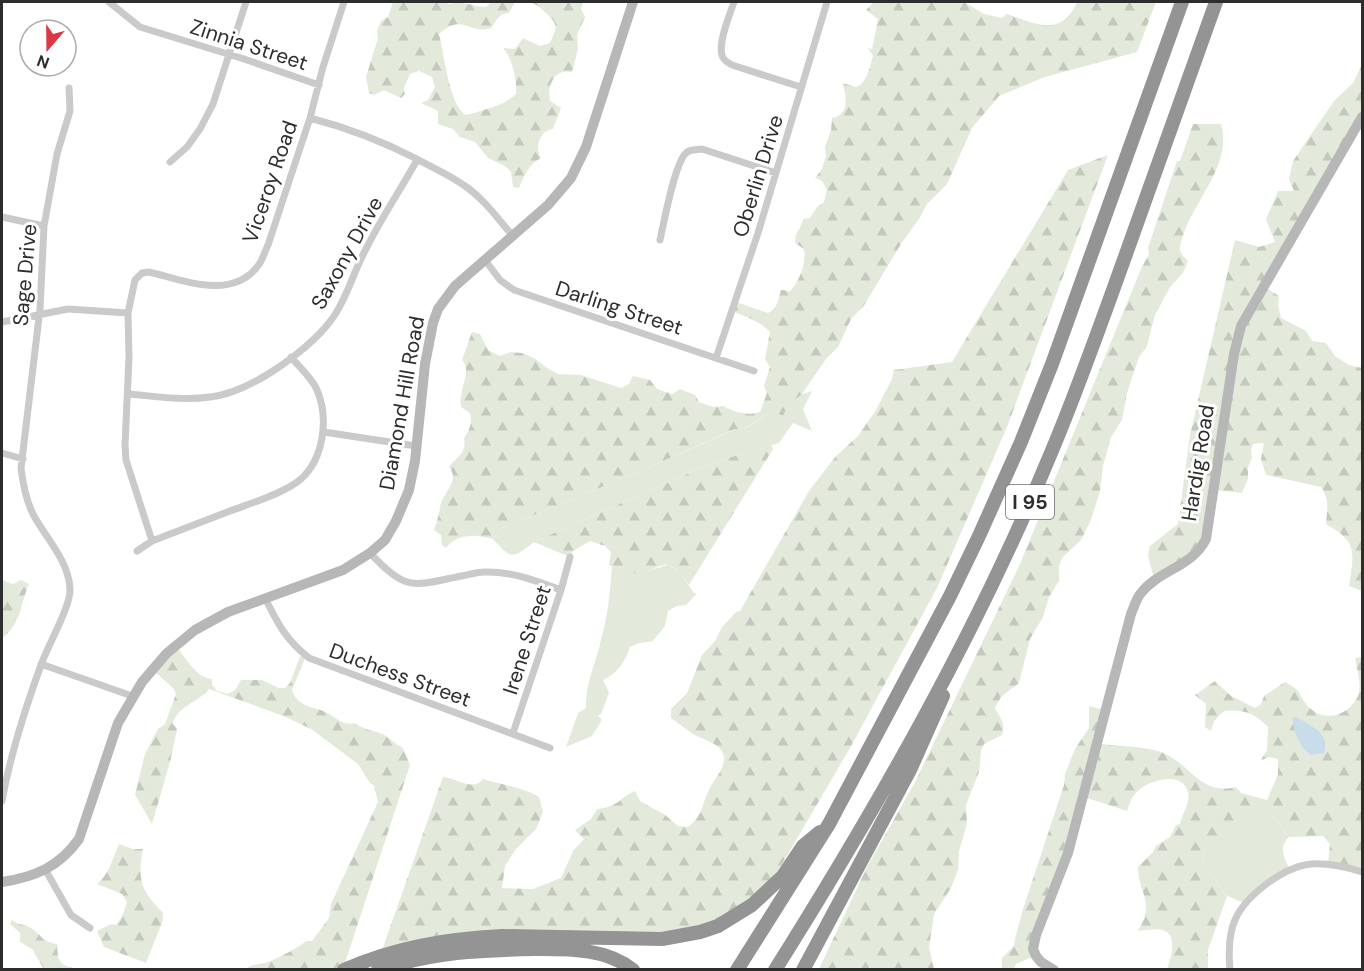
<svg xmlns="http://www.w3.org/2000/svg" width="1364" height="971" font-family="'DM Sans',sans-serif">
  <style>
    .green { fill: #e3eadb }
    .forest { fill: url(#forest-firs) }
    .water { fill: #c8dde9 }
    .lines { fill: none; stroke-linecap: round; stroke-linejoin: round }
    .street { stroke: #cacaca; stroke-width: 7 }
    .secondary { stroke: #b7b7b7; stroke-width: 10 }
    .highway { stroke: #949494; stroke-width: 14 }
    .labels { text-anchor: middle; stroke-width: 6; stroke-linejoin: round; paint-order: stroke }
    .shield { fill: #fff; stroke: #6c6c6c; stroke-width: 1.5 }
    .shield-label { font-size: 20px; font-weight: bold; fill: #2d2d2d }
    .street-label { font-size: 21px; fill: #2d2d2d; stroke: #fff }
  </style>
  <defs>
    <pattern id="forest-firs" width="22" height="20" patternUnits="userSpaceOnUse" patternTransform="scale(1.5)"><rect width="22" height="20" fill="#e3eadb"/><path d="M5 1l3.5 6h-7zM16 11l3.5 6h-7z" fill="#c3c9bc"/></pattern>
  </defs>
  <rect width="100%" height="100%" fill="#fff"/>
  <!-- green -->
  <path class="green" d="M812 391 803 409 812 431 793 423 779 443 712 463 534 542C512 559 512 560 493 539L500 529 643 470 736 429C751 432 760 413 777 412L802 394Z
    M669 565 679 572 694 593H697L686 605 677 606 668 611 665 626 653 641 640 643 630 647C625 662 618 673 603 680L609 693 601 714 598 716 602 720 592 736 566 747 578 713 586 708C586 681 595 666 601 640 608 616 610 592 612 566 623 571 633 575 645 572 654 570 660 566 669 565Z
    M1247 809 1265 810 1280 824 1289 837C1278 848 1284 857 1290 870L1243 903 1224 894 1218 883 1203 868 1202 852Z"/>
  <!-- forest -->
  <path class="forest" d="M393 2H446L449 4C465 0 471 7 486 7L491 2H515L509 13C499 13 497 20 491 28 468 35 463 12 439 34 444 53 449 106 466 115 483 110 504 106 516 94 517 80 513 59 503 48L515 49 523 38 540 46 550 43C557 27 559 25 546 13 540 8 538 5 530 2H583L581 9 585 17 577 35 578 49 572 72C554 68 547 86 550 101L561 108 553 129C540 130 534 147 541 158 529 164 524 176 519 188L513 187 511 172 505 166 488 158 475 142 460 137 453 129 438 124V111L421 103 428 100 435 87 432 77 419 71 410 74 404 88 405 94 401 98 384 90 374 95 369 93 366 77 378 38 377 31 381 21 388 17Z
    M874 2H964L984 14 1002 18 1007 14C1037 25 1061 37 1077 2H1156L1137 52 1045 77 999 96 972 128 947 184 927 204 919 219 901 244 863 307 851 319 838 347 826 359 802 394 788 405 783 416C764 404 754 432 735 429L643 470 500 529 493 539C476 534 457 533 446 548L442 545 441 535 434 530C437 522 439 515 440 507 442 492 461 482 449 467 457 456 467 454 464 438 469 431 473 422 470 413L461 407C458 389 473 371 462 360L472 332 480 334 488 350 500 356 511 352 522 353 534 358 547 368 558 374 581 375 621 388 629 384 633 376 650 380 657 389 672 394 680 389 695 395 699 402 713 407 723 406 736 412 750 414 760 412 767 393 764 386 770 367 765 359 770 332C761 322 745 316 732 311L736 302 768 313C778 308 778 300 781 290L790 291C799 283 807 261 804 249L795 243 796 235 804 219 810 218 817 207 824 202 827 190 822 181 815 178 822 169 826 156 825 146 831 131 832 118C850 115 847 95 842 83L856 87C868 82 869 68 873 56L868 48 872 49 878 19 866 10Z
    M1362 65V118L1265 287 1279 296 1278 305 1281 318 1306 331 1312 341 1326 343 1335 356 1349 365 1362 368V591L1349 586C1354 552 1358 542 1326 524 1327 510 1330 499 1321 487L1266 475 1261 459 1264 443 1253 444 1251 450 1252 458 1248 467V479L1242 493 1216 490 1205 538 1155 583 1148 555 1150 546 1178 524 1190 435 1235 240 1259 247 1275 242 1266 219 1278 191H1294L1289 179 1293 161 1334 101 1353 83Z
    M1193 124H1221C1233 164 1194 200 1183 236 1182 240 1179 246 1180 250 1181 254 1185 258 1188 261L1183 273 1170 287 1155 315 1147 346 1139 357 1127 393 1122 420 1111 437 1103 466 1100 491 1091 520 1081 540 1062 558 1059 566V581L1049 597 1043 617 1030 639 1019 683 1001 697 995 708C1000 718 1006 723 1002 735L984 744 981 751 979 772 966 805 967 824 959 851 958 870 951 888 934 914 929 947 934 969H819L867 867 916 780 1020 564 1141 269 1149 254 1148 248 1177 161H1180Z
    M1108 155 1007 427 937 588 850 748 768 888 751 906 683 937 501 936 380 956 443 777C456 778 474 792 483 779 502 785 523 787 539 797L543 812 536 829 516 849 505 866 502 888 533 889 561 878 573 851 584 839 575 830 591 819 597 809C619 807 619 798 635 791L640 801 665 815 678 826 688 827C702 817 701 807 708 792 712 781 724 771 724 759 725 744 703 740 693 734 686 729 678 723 671 718V709L687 693 702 655 715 641 722 627 736 612 740 611 809 491 836 456 858 436 876 410 892 379 894 370 952 362 1068 170Z
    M771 445 773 449 689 585C684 579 677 568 669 565 661 563 653 570 646 572 632 576 620 570 609 565L611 552 605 546 590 541 573 551 570 557 534 542 712 463Z
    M2 580 13 584 21 580 29 584C20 604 22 623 2 638Z
    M177 647C186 658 196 678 212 679V685L217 691 228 694 235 690 241 680H262L279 688H285L290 683 301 654 305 658 292 690C297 706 310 706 323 711 333 714 342 727 355 723 364 730 372 730 383 734 387 736 395 744 403 748L410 765 343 969H245C253 963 259 965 268 962 278 958 298 948 306 941H312L329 918 331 904 378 802 374 786 368 780 358 764 311 729 286 717 209 689C196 704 182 703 172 723L177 729 170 762 152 824 135 795 145 754 158 729 165 724 176 694 174 689 153 670Z
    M1362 657V873L1328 863 1330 844 1323 836 1289 837 1280 824 1265 810H1247L1202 852 1203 868 1218 883 1224 894 1227 896 1208 950V969H1167C1171 959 1178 935 1163 930 1156 928 1145 930 1138 931 1156 901 1138 894 1138 867L1153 852 1156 846 1170 837 1176 825 1180 824C1182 814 1191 802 1188 792 1182 769 1145 781 1135 794 1131 798 1129 806 1127 811L1084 797 1034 956 1016 964 1014 969H1002V958L1014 946 1015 939 1024 906 1064 785 1065 774 1075 749 1089 728V706L1105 710 1097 743C1121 748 1150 744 1171 757 1194 771 1204 795 1236 787L1241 793 1267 800 1278 774V759L1270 757 1261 760 1267 750 1268 727C1254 713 1244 709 1224 711L1214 721 1211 731 1205 727 1206 704 1195 695 1215 681 1231 696 1255 708 1261 704 1264 696 1285 682C1289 684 1294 687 1297 690 1302 696 1304 704 1311 709 1327 723 1350 714 1358 696 1362 685 1357 669 1355 658Z
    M119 844 133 849H143C137 880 141 890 163 913V920L146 963 104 947 97 931 111 924 116 925 122 917 127 902 122 894 97 884C110 873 112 859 119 844Z
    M12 920C18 925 25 924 31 928 44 936 39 941 57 944 58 962 58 964 76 969H44L32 949 20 942V933L10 924Z"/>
  <!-- water -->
  <path class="water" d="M1293 717H1296C1310 725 1331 733 1324 753L1311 755C1300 748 1292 730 1293 717Z"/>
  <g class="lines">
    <!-- street -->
    <path class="street" d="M109 2 140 27 244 59 319 85
      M734 2C730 14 718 42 722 55 723 61 728 62 732 65L801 87
      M310 118C348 128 382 141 417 159 433 168 450 175 465 186 484 199 498 219 513 236
      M170 162 187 147 200 129 213 104 246 2
      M2 217 44 226
      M660 240C664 222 674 167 685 154 689 149 696 150 702 149L776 173
      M485 260 500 280 514 290 754 371
      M2 322 68 309 128 313
      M716 358 758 233 827 2
      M128 394C155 396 182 401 210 397 250 393 315 347 336 313 349 292 355 268 367 247 382 217 401 189 417 160
      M324 432 416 446
      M2 453 23 459
      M152 541 126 460 125 445 129 357 128 313 135 280 142 273 149 272C183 280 234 302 260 263 263 258 265 251 268 245L310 118 323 67 344 2
      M137 551 152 541C178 531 204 521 230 511 251 503 283 494 301 479 324 458 329 418 317 390 312 378 299 367 291 357
      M370 553C407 592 412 586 461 576 469 575 476 572 484 572 511 571 536 581 561 590
      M265 598C278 624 286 640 309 658L550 748
      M41 664 132 696
      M513 733 561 590 570 557
      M2 801C10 756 25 709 41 665 47 647 71 606 70 589 69 562 47 539 34 516 26 501 23 485 21 468L40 309 44 226 57 154 70 111 69 88
      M45 869 71 915 90 928
      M1230 970C1226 927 1235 907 1269 882 1282 873 1296 865 1312 864 1329 863 1346 867 1362 872"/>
    <!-- secondary -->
    <path class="secondary" d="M2 882C35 877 59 867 79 839L118 723 142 682 167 653 195 630 228 612 343 570 370 553 385 540 396 521 409 490 415 461 425 364 433 323 438 309 455 286 548 205 571 178 586 147 633 2
      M1054 970 1041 962 1036 956 1033 949 1036 935 1068 853 1131 614C1134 607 1136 599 1141 593 1159 570 1192 567 1206 539L1234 354 1241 326 1362 117"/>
    <!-- highway -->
    <path class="highway" d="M344 970C395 947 447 939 502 936L662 939 700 932 718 926 752 905 783 876 803 846 820 832
      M378 970C434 952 479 950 536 949 569 949 606 948 633 970
      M737 970 829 824 950 596 979 536 1021 442 1052 364 1182 2
      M775 970C878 806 974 638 1048 460 1077 392 1101 323 1126 254 1156 170 1186 86 1216 2
      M803 970 910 770 943 696"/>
  </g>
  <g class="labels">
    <!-- shield labels -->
    <rect class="shield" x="1006" y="485" width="48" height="34" rx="4.5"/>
    <g class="shield-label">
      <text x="1030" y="509">I 95</text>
    </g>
    <!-- street labels -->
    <g class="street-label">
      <text transform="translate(249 45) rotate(18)" y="7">Zinnia Street</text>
      <text transform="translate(758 176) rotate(-73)" y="7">Oberlin Drive</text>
      <text transform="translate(270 182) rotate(-71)" y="7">Viceroy Road</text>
      <text transform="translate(347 253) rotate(-61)" y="7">Saxony Drive</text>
      <text transform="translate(25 275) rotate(-85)" y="7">Sage Drive</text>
      <text transform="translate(619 308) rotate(18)" y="7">Darling Street</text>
      <text transform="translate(402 403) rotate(-80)" y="7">Diamond Hill Road</text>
      <text transform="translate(1198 463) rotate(-81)" y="7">Hardig Road</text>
      <text transform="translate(527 640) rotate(-72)" y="7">Irene Street</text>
      <text transform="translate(400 675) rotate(20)" y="7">Duchess Street</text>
    </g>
  </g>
  <!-- border -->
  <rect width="1364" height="971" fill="none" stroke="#2d2d2d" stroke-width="6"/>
  <!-- north arrow -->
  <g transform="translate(48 48) rotate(200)"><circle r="28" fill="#ffffff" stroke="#ababab" stroke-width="1.5"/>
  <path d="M0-4.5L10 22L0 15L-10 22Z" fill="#dc3744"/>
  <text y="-9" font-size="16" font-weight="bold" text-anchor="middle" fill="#2d2d2d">N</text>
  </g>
</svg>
